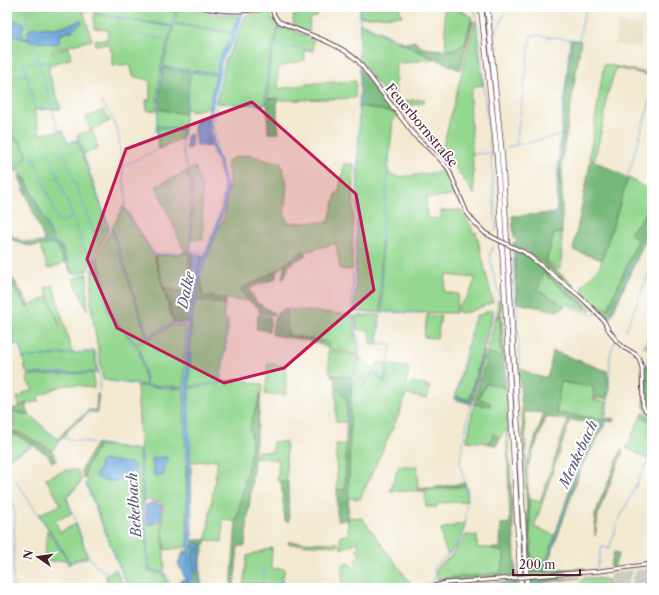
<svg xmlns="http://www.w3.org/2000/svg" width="659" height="595" font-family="'Libre Caslon Text',serif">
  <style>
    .built { fill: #e5dbba }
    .industrial { fill: #c7c5b8 }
    .green { fill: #93d790; stroke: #6e7b5e }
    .forest { fill: #76b87a; stroke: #606c52; fill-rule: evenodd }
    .water { fill: #6ba7dc; stroke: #5a6384 }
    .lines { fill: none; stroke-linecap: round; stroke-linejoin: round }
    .stream { stroke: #6ba7dc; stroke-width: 1 }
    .river { stroke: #6ba7dc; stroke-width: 4 }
    .tertiary-casing { stroke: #633d44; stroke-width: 5 }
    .secondary-casing { stroke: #633d44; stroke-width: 5 }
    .motorway-casing { stroke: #633d44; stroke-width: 6 }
    .tertiary { stroke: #fff; stroke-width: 3 }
    .secondary { stroke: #fff; stroke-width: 3 }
    .motorway { stroke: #fff; stroke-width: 4.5 }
    .tertiary-bridge-casing { stroke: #633d44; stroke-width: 5; stroke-linecap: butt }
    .tertiary-bridge { stroke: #fff; stroke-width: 3 }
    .marked { fill: #c2185b; fill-opacity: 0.2; stroke: #c2185b; stroke-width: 3; stroke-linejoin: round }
    .labels { text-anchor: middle; stroke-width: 4; stroke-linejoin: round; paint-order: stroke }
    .street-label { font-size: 13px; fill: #4a1f2b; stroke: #fff }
    .water-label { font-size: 14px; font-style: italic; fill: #575572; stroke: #fff }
  </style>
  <rect width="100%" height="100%" fill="#fff"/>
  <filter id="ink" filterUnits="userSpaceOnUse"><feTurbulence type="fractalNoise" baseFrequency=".025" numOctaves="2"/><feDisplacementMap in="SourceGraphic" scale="8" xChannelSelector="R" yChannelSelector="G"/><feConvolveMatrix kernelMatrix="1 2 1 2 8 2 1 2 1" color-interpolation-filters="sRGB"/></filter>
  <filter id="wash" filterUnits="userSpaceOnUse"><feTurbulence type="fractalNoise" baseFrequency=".012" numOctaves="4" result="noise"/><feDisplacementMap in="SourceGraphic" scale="16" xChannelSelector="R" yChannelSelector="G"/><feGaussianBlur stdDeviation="0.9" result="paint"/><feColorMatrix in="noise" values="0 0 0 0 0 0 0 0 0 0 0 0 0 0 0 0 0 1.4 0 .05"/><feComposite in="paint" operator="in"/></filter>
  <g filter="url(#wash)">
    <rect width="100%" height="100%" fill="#f3e9d1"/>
    <!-- built -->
    <path class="built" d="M618 22 641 25V48L615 44Z"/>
    <!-- industrial -->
    <path class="industrial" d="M652 568V588H630L636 570Z
      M632 570 627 588H606L610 575 612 573Z"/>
    <!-- green -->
    <path class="green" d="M7 7H82L92 40 55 49 52 53H54L57 51 69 47 71 59 54 63 55 65 49 66 50 62H49L48 70 61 109 34 110 40 134 63 131 68 143 77 140 109 228 91 263 89 264 88 270 75 274H73L61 245 55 242 54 240 25 178C21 175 19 173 18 167L28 155 19 140 12 137 7 104Z
      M94 7H176L172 26 94 13Z
      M178 7C199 10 216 16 238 16L232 32 175 23Z
      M294 7H318L317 16 310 19 309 33 293 26Z
      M360 7H399L402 16 360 17Z
      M444 7H453L472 17 465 44 453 50H446Z
      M269 11 272 19 279 25 268 67 265 104 264 105 216 103 225 62 229 54 233 48 241 26 247 15Z
      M94 14 172 27 161 66 156 110 147 111 146 100H150V81L133 76 130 64 112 66V50H109L108 44 95 45V40L108 39V30L94 28Z
      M475 21H476L483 85 474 86 470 96 474 194 452 163 441 154Z
      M360 23 434 59 396 64 395 102 424 99V103L396 108 359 59Z
      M174 24 232 34 230 40 221 54 217 73 190 70 163 66Z
      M280 25 313 39V51L304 50 305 60 278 67V89L316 83 356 81 355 98 296 100H277L276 98 268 99 269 67Z
      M604 64 652 74V76L616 68 607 96 604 120 594 161 589 159Z
      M191 72 216 75 209 107 190 112 191 110 186 109Z
      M359 106 395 113 397 116 393 119 388 171 391 175 399 177 447 171 457 195 426 198 427 218 441 219V211L461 210 471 226 473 233 476 232 493 302 471 311 460 313 458 310 459 305 468 296 476 278 446 275 444 292 458 294 456 313 382 312V241H381V312H355Z
      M158 109 185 114 183 129 157 126Z
      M103 110 110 121 92 129 98 148 84 154 77 135 91 130 85 118Z
      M7 123H8L11 138 12 139 18 141 27 155 17 167V171L7 174Z
      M157 127 183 130 181 140 179 139 159 149Z
      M248 155C259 156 269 164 280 162L287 183 284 213 287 223 329 222 336 194 339 192 344 164H353L354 166 352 270 340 269 336 243 312 250 301 252 278 270 241 289 249 301 226 299 203 296 200 277 218 229 224 219 229 186V174L226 162 236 157Z
      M195 167 202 188 203 239H192L193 187 188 170Z
      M187 171 191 187V192L190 251 185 252 156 186Z
      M628 177 652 192V206L630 233 638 240 608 309C595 305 583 303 582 287L600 266Z
      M123 207 154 256 173 323 148 337 112 228Z
      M112 229 147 338 136 344 112 316 110 312 97 256Z
      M554 233H562L561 268 557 269 546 260Z
      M48 244H54L58 247 64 263 48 269 40 246Z
      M189 253V284L183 292 164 288 155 256Z
      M92 272 100 274 108 312 139 350 146 385 103 380 92 313 91 302Z
      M543 272 571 297 591 309 590 310 570 305H564L538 290Z
      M86 274H87V310L73 279Z
      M7 276 26 307 48 297 60 326 45 288 53 285 72 353 23 358 18 343 7 346Z
      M196 300 225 304 223 319 227 320 226 328 228 329 220 383 237 379 249 381V383L263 384 261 394H260L259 401 252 418 250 428 252 445 250 458 236 522 223 519 222 542 206 540 218 460 191 462 189 426V388L212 384 189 387 192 317Z
      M286 309 352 315 359 354 328 349V342L288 335Z
      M490 310 493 311 469 400 456 396 473 324 477 315H480Z
      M500 314 501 357 487 352 495 320Z
      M380 315 377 345H371L370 330H358L355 316Z
      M427 315 441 316 437 338 424 337Z
      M173 325 186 326 184 387 147 385 140 350 136 346Z
      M647 339 652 340V360L649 361H647L651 350 644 347Z
      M94 351 97 372 28 374 26 372 23 358Z
      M328 351 360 356 352 377 331 375 329 369Z
      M361 358 374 370 378 362 388 364 384 382 374 370 365 384 354 376Z
      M268 363 286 366V394L265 395Z
      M389 364 409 368 406 384 410 385 411 382 430 386 427 399 406 394 400 412 360 499 348 498 351 387 354 379 364 386 374 372 385 384Z
      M93 373 94 388C87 388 82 385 75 385 62 383 50 391 38 396L39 401 19 405 17 397 24 396 23 393 33 390 26 379 29 375Z
      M561 382 593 387 594 400 607 402 605 419 555 413Z
      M487 383 506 388 510 466H508L506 430 504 431 500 438 493 435 492 440 486 443 467 441 474 404 490 406 491 403 478 399Z
      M137 386 183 389 184 390 188 547 165 550 162 523 163 508 162 502 144 500Z
      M336 388 347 399V422H336Z
      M98 393 97 412H89L84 417 77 421 67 431 60 441 58 439 73 422 83 416 88 410H96L97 394Z
      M12 409 13 428 12 429 7 428V411Z
      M14 412 30 415 59 441 53 450 15 430Z
      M641 416 652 422V452L648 459 626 448Z
      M568 420H570L534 527 555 535 549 554 542 570 532 568 529 499 540 502Z
      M7 432 16 435 34 445 7 458Z
      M273 442H286L287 482 277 481 279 460 257 458 258 451 272 452Z
      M336 444H347L345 491 337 490Z
      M99 445 139 450 144 525 129 529H133L145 527 148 570 165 575 166 581 169 588H128L86 483 87 481V479L85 478 86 468Z
      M399 466H417L418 489 429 490 466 486 467 495 466 502 438 503 437 507H426L425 491H390Z
      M66 470H78L81 482 66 497 72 513 55 521 60 532 76 524 87 556 70 562 39 514 61 505 46 479V478Z
      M348 517 362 518 414 588H372L369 585 364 583 351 588H344L342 576V567L348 562 354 568 357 564 355 560 360 555 356 549 359 546 357 541 353 545 352 544 341 549 340 536 348 535Z
      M161 523 165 566 164 573 149 569 146 525Z
      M465 523C464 536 456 545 448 555L443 543 441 529Z
      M47 530 71 564 68 565 66 560 44 562Z
      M466 535 477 536V548H490L504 553V560L500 573 438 579 436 573 437 567 449 558Z
      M288 542 338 543V546L288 544Z
      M272 548 271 568 285 569 280 588H243L247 556Z
      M116 569 123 588H108L106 575Z
      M582 578H596L608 580 606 588H580Z"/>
    <!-- forest -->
    <path class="forest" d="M471 21H473L460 70 395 40 396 39 406 43 416 41 421 47 428 49 453 50 465 44Z
      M571 40 581 41 562 161V233L554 234 546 262 573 284 575 287 574 290 525 250 512 245V244L513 243H517V240L514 238 512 216 557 213 561 135Z
      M163 67 190 72 185 114 158 109Z
      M360 68 395 113 359 106Z
      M277 98V116L279 133H268L267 99Z
      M591 159 628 178 602 260 573 250Z
      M21 175 25 178 54 240 55 242 61 245 72 273H71L66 262 64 263 58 246C50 242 45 246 36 246 26 247 14 242 7 235V229C15 243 29 243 43 242L44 239 19 176Z
      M652 206V225L608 323 587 302 588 301 592 304 608 309 638 240 630 233Z
      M514 249 524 253 573 292 588 307 571 297 543 272 538 290 564 305 565 307 556 311 517 303Z
      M193 252 192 274 194 275 197 273 202 255H205C197 277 190 300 188 323L174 322 164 288 183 292 189 284V253Z
      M301 252H304L306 255 290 264 284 279H282L285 264Z
      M97 256 101 272 91 271 95 259Z
      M7 269 30 306 26 307 7 276Z
      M278 270 275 279 262 283 249 289 257 303 274 313 273 316 259 313V308L249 301 241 289Z
      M200 277 203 296 226 299 225 304 196 300Z
      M498 300H501L506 388 487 383 478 398 491 403 490 406 474 404 487 352 501 357 500 315 495 320 498 311Z
      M283 309H286L288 335 329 342 328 349C320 341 284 337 272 335 273 326 273 313 283 309Z
      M258 315 271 318 269 331 256 329Z
      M483 350 485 351 472 404 454 399 455 396 469 400Z
      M553 351 607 371 609 385 608 399 594 398 593 387 561 382 556 413 603 419 614 418 613 422 607 421 582 465 551 555 545 570 585 568V571L530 574 522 412 519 367C528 372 536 378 547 377L550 368ZM524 412 544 413 527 463ZM546 417 602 424 578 464 549 554 542 570 532 568 527 469Z
      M652 361V400L650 407 652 409V413L644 408 643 368 644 366Z
      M331 375 350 377 354 379 351 387 348 520H337V490H345L347 399 336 388 335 380Z
      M260 394H261L245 546H238L234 588H231L236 522 250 458 252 445 250 428 252 418 259 401Z
      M26 404 28 412 30 414V415L14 412 13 408 19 407V405Z
      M644 412 652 416V422L641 416Z
      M14 431 52 451 57 460 52 462 48 455 34 446V445L16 435 7 432Z
      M493 434 500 438 496 446 486 443 492 440Z
      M96 444 99 445 86 468 85 478 83 479 82 472V468Z
      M621 450 623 451 598 514 596 531 595 536V514Z
      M186 463H191L192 540H206C201 557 198 569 202 586L187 587C187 584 189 581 190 578 191 568 186 557 188 547Z
      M508 466H510L516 576 439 582 438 579 444 578 500 573 504 560V553L490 548H500L501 524 510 523Z
      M281 481 288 482 289 521H285Z
      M465 483 466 486 429 490 417 489 418 487 428 488Z
      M614 552 619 553 614 567H610Z
      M580 578 543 583 534 588H531L530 579Z
      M517 581 518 588H498V585L483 586 481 588H479L473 585 474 584Z"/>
    <!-- water -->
    <path class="water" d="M80 20 82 22C79 26 75 27 72 31L68 32 59 35 60 42 56 44 36 42C31 40 27 40 22 39 19 38 16 36 13 35L10 29 12 22C17 20 21 21 25 24L24 27 22 28C22 33 23 38 29 39L28 31 30 30C33 24 36 27 41 28L47 27 55 28 71 24H73Z
      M206 117 207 118V131L210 146 209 147 196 145 194 131 195 120Z
      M190 134 192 135 191 148 188 149 186 148 187 135Z
      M193 254H201L202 255 197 274 194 275 192 274V258Z
      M162 457H165L168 458C167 464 163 467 164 474L161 476 154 475 152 462V458H159Z
      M103 460 131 463 135 466V478C125 481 105 484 96 477 96 473 97 472 99 470L100 462Z
      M153 503 161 505V521L147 524 146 505 147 504Z
      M194 543 201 544 202 545 199 555 198 572 197 573 194 571 193 553 194 551 198 550 199 549 198 548H194L192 547 193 544Z
      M184 550 186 551C188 556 191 573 189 579 189 582 188 582 186 585L179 582 185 578C183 573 180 568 178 563Z"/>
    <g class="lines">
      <!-- stream -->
      <path class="stream" d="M25 7 29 30
        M82 7 84 11 90 13
        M191 7 216 12 236 14
        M212 7 231 9 243 8
        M360 7 359 60 362 64
        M475 7 491 153 496 228 495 232
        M494 7 496 32
        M94 13 172 27
        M239 14 242 13
        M359 22 434 57
        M174 23 234 33
        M134 34 169 40
        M495 35 507 7
        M30 41 31 45 35 46 37 53
        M274 46 313 50
        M37 56 58 130H63L68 143 78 139 109 227 93 231 62 148
        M24 63 35 109H52
        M27 63 49 62C47 75 56 94 61 107
        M163 66 190 71 218 74
        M14 77 27 74
        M102 102 114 122 118 133 126 197
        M216 103 264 105 266 104 268 67 280 25
        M7 107 12 138 19 141 27 155 17 168V169L28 195 33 197 55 243
        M53 109H61
        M157 127 183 130
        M217 145 213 127 214 118 223 70 226 58 232 48 241 26 246 15
        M516 145 531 36 532 35 579 40 586 7
        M506 149 508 147 560 135
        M49 152 90 264 88 270
        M32 154 59 222 72 218
        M473 154 490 153
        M122 167 158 149 157 134 156 131 162 66 177 7
        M187 168 182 146 190 71
        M188 171 192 187 191 251 193 252 208 251
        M628 175 652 95
        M126 200 124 206 155 255 193 252
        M556 227 558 160 570 40
        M112 228 148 338 174 323 190 324
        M7 231C13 240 23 245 34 244 45 244 48 240 59 245L72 273 75 274 87 271
        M494 245 490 254 492 268 500 297
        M513 250 520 367
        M92 271 100 273 109 312 139 350 147 386 184 388 187 391
        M569 307 596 315
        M352 310 353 273
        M356 312 423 313
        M355 313 360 67
        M382 313 381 240 390 152
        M380 315 378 343 392 344 388 363
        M354 316 361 353
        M7 320 15 341
        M626 330 652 265
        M616 337V333L607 323V322L652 222
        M7 347 18 343 23 358 95 351 100 383 99 390
        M376 373 385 384 388 364
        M29 374 98 373
        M103 380 144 386
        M364 386 374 371
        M187 388 220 383 229 322
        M471 402 456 398 455 397 473 325
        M98 403 99 395
        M7 410 11 409
        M97 411 98 406
        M37 421 60 441
        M348 423 349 384 353 377 361 356
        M93 443 64 438 68 431 77 422 81 420 89 412 97 413
        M97 443 140 450 149 570 166 574 171 588
        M7 459 35 445
        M15 480 71 563 88 557
        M85 483 128 588
        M7 493 12 501 15 512 13 581
        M72 512 67 497 81 483
        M466 512C467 505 469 496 467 489 465 479 460 471 460 460L471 402 495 309
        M74 516 87 554 93 563 106 573H109L116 569 124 588
        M597 567 602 546 609 549 618 522 649 459
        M541 572 549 555 580 465 605 421 609 394 610 355 615 341
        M191 584 208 587
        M201 586C198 571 200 558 205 544
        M13 588V583
        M260 588 266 567
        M281 588 283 577
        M419 588 435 581 434 567C437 562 444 560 448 555 460 544 465 532 466 516
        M532 588 536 582"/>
      <!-- river -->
      <path class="river" d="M191 588 187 391 189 332 190 316 199 276 208 250 217 227 223 207 226 189 220 164 214 150 210 132 209 118 211 108 220 62 223 55 231 42 244 7"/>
    </g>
  </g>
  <g filter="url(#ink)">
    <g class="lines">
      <!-- tertiary casing -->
      <g class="tertiary-casing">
        <path id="tertiary" d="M271 7 274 15 278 21C304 34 336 41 358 61L416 137 438 157 448 168 467 213 475 223 485 233 494 238
          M515 248 524 252 577 294 594 310 604 321 608 329 616 340 623 347 635 354 639 358 642 368 643 406 645 410 652 414
          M534 576 600 571 652 564
          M194 588H201
          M425 588 438 585 446 583 513 578"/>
      </g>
      <!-- secondary casing -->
      <g class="secondary-casing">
        <path id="secondary" d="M201 7C224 12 246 13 269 7"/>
      </g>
      <!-- motorway casing -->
      <g class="motorway-casing">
        <path id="motorway" d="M481 7 497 156 499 191 521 588
          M487 7 502 156 527 588"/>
      </g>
      <!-- tertiary -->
      <use href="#tertiary" class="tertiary"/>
      <!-- secondary -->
      <use href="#secondary" class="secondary"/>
      <!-- motorway -->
      <use href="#motorway" class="motorway"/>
      <!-- tertiary-bridge casing -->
      <g class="tertiary-bridge-casing">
        <path id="tertiary-bridge" d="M494 238 515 248
          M513 578 534 576"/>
      </g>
      <!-- tertiary-bridge -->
      <use href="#tertiary-bridge" class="tertiary-bridge"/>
    </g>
  </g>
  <!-- marked area -->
  <path class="marked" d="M252 102 356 194 374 290 284 368 224 383 117 328 87 259 126 149Z"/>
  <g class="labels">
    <!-- street labels -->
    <g class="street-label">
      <text transform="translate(422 125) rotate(50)" y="5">Feuerbornstraße</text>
    </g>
    <!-- water labels -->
    <g class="water-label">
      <text transform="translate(186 290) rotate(-78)" y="5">Dalke</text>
      <text transform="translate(578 454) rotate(-65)" y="5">Menkebach</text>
      <text transform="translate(134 505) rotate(-94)" y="5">Bekelbach</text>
    </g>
  </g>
  <!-- margin -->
  <rect width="659" height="595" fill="none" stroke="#fff" stroke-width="24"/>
  <!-- north arrow -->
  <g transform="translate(38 557) rotate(283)" stroke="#ffffff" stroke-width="3" paint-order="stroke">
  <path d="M0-3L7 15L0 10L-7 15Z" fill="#4a1f2b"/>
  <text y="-6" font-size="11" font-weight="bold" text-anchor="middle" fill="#4a1f2b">N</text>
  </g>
  <!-- scale -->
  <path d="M513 569v6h67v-6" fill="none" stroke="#4a1f2b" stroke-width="2"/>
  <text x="519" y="569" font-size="12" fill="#4a1f2b" stroke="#ffffff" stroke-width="3" paint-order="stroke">200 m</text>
</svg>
